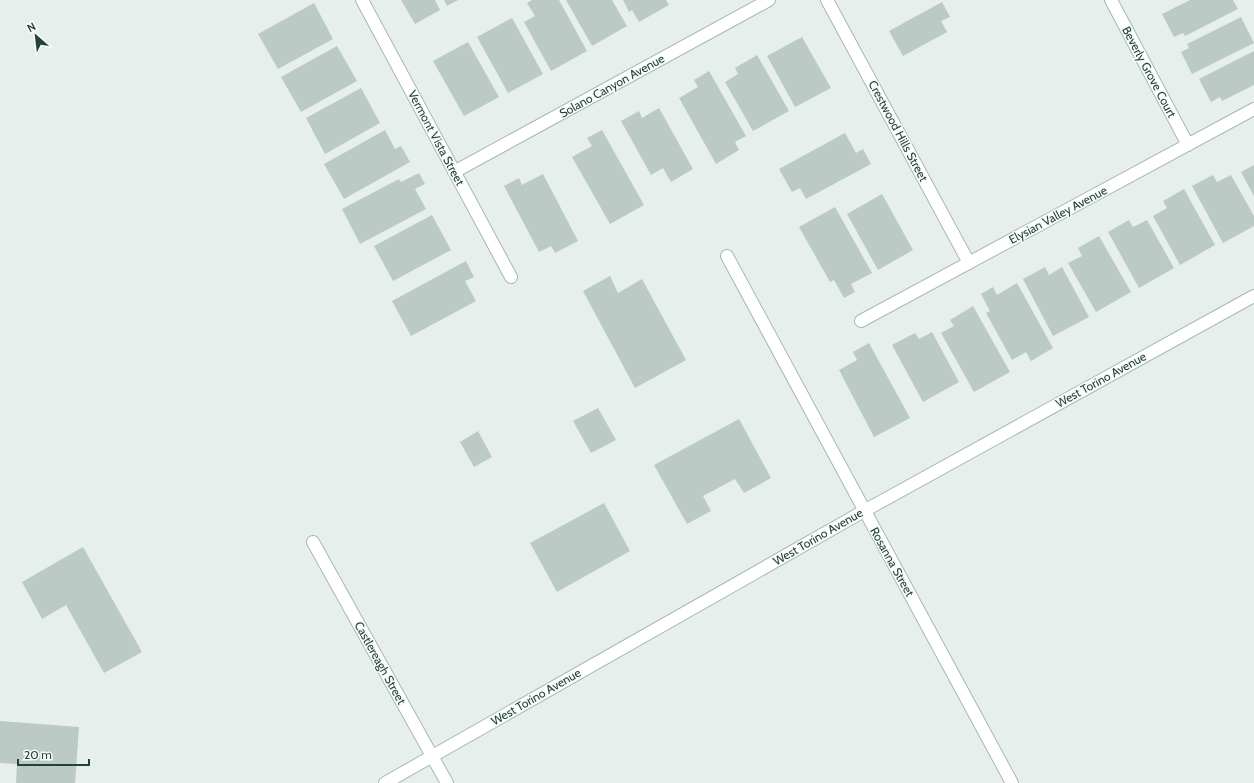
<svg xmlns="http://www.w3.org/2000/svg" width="1254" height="783" font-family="Cabin,sans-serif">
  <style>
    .building { fill: #bbcac4 }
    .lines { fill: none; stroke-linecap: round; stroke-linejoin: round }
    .minor-casing { stroke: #a8b8b2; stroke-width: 14 }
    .minor { stroke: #fff; stroke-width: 12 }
    .labels { text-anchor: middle; stroke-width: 3; stroke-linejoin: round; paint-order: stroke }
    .street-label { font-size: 12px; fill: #24423a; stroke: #f7fbf9 }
  </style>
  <rect width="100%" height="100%" fill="#e6efeb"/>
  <!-- building -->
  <path class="building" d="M401 0H435L440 10 415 24Z
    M444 0H458L447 6Z
    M532 0H559L587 51 551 71 524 22 535 16 527 3Z
    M566 0H612L627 26 592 46Z
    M623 0H666L669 5 639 22 632 10 629 12Z
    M1190 0H1233L1238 9 1185 36 1183 33 1174 37 1162 14Z
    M942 2 950 17 941 21 947 32 903 56 889 31Z
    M314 3 333 39 278 69 258 34Z
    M1241 17 1254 43 1192 74 1181 52 1189 48 1187 44Z
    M512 18 543 74 508 93 477 37Z
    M802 37 831 88 795 107 767 56Z
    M468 42 499 97 464 116 433 61Z
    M337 46 357 81 301 112 281 77Z
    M1254 51V85L1222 101 1220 97 1211 102 1199 79Z
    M757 55 789 111 753 131 725 82 738 74 735 68Z
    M709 71 746 136 735 142 739 150 716 164 679 98 698 87 694 80Z
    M361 88 380 123 325 154 306 118Z
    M659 108 693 169 671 182 663 168 651 175 621 121 639 111 642 118Z
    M385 130 395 149 401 146 410 162 344 199 324 164Z
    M602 130 644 205 610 224 572 157 592 146 587 138Z
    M845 133 856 153 863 149 871 164 806 199 800 188 792 192 779 169Z
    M1254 165V196L1241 172Z
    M419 173 425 184 415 189 426 209 360 244 342 209 399 179 401 182Z
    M543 174 578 241 555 253 551 246 539 252 504 186 519 178 522 185Z
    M1213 175 1217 182 1231 175 1254 216V226L1223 243 1192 186Z
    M1184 189 1215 245 1180 265 1153 216 1167 208 1163 201Z
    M882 194 913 250 878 270 847 214Z
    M835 207 872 273 851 284 855 292 844 298 834 280 830 282 799 227Z
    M432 215 451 250 393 281 374 246Z
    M1129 220 1133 227 1147 220 1174 268 1139 288 1108 232Z
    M1099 236 1131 292 1096 312 1068 263 1082 256 1078 248Z
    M466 261 474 277 465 281 476 301 411 336 392 301Z
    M1045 267 1049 275 1062 267 1089 317 1053 336 1023 279Z
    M610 276 618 293 642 279 686 360 635 388 583 291Z
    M1017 283 1053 348 1031 361 1026 352 1012 360 986 313 990 311 981 294 993 287 997 295Z
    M973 306 1010 372 974 392 941 333 954 326 950 320Z
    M932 332 959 382 923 402 892 345 915 333 919 339Z
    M869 343 910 418 874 437 839 370 857 360 853 352Z
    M598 408 616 440 591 453 573 421Z
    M739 419 771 478 744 493 735 479 703 496 711 511 687 524 654 465Z
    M478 431 492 457 474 467 460 442Z
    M604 503 630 551 557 592 530 543Z
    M83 547 142 652 104 673 66 605 42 619 22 582Z
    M0 721 79 727 75 783H16L17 764 0 763Z"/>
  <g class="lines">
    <!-- minor casing -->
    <g class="minor-casing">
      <path id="minor" d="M362 0 511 277
        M827 0 969 263
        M1111 0 1188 145
        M454 172 769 0
        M727 256 1012 783
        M861 321 1254 109
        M313 542 447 783
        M385 783 864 511 1254 296"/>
    </g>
    <!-- minor -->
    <use href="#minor" class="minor"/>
  </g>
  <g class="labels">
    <!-- street labels -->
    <g class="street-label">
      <text transform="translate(1149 72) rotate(62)" y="4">Beverly Grove Court</text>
      <text transform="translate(612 86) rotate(-29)" y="4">Solano Canyon Avenue</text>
      <text transform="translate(898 131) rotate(62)" y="4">Crestwood Hills Street</text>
      <text transform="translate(436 138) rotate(62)" y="4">Vermont Vista Street</text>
      <text transform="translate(1058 215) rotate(-28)" y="4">Elysian Valley Avenue</text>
      <text transform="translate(1101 380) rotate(-29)" y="4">West Torino Avenue</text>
      <text transform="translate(818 537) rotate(-30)" y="4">West Torino Avenue</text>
      <text transform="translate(892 562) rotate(61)" y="4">Rosanna Street</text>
      <text transform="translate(380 663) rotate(61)" y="4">Castlereagh Street</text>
      <text transform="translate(536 697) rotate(-30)" y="4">West Torino Avenue</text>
    </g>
  </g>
  <!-- north arrow -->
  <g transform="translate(36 36) rotate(332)" stroke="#f7fbf9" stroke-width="3" paint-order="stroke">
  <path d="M0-3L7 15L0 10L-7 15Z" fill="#24423a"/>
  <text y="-6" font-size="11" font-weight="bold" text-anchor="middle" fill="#24423a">N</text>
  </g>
  <!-- scale -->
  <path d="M18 759v6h71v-6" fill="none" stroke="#24423a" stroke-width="2"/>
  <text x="24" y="759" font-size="12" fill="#24423a" stroke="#f7fbf9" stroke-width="3" paint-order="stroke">20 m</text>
</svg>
